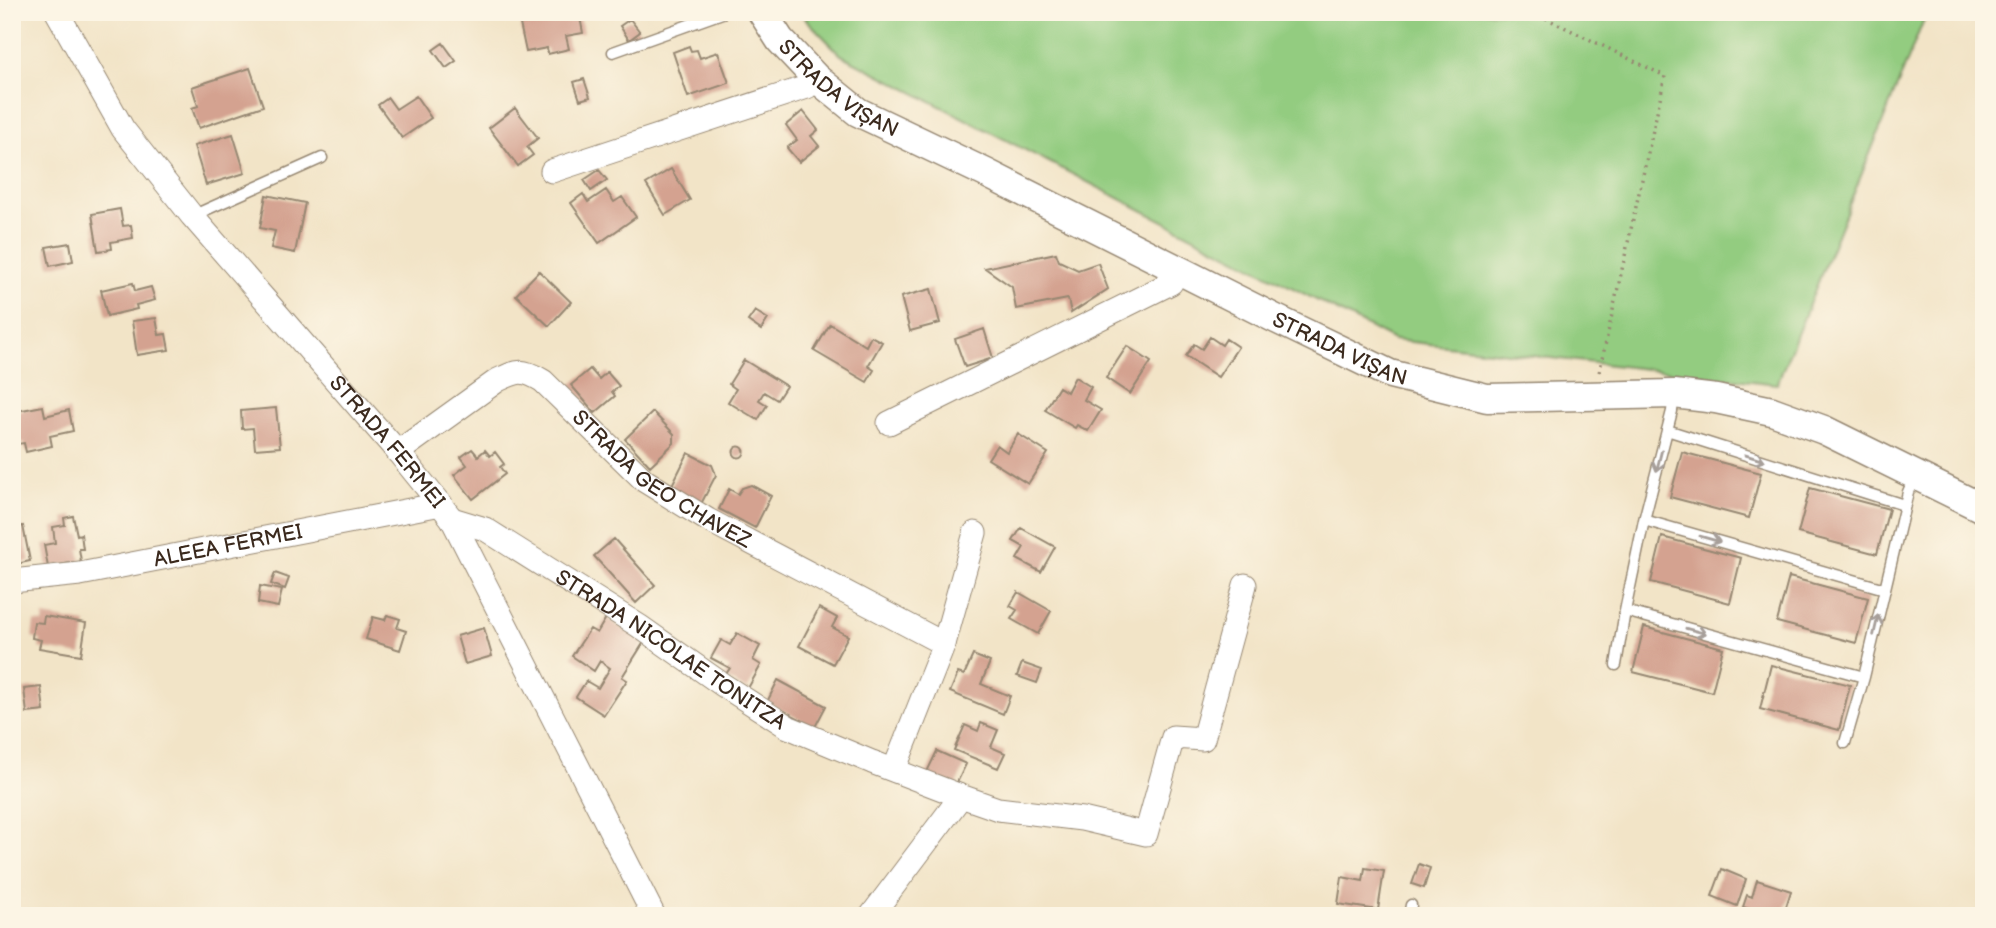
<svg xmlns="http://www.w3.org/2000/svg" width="1996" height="928" font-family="'Balsamiq Sans',sans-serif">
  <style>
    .green { fill: #93cc80; stroke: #677b4f; stroke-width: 2 }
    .building { fill: #d4a290 }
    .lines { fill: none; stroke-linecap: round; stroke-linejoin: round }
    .service-casing { stroke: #968772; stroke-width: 13 }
    .minor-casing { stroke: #968772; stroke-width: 25 }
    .tertiary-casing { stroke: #968772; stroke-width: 31 }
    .path { stroke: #968772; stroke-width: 3.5; stroke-dasharray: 2 5; stroke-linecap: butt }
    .service { stroke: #fff; stroke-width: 10 }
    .minor { stroke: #fff; stroke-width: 23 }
    .tertiary { stroke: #fff; stroke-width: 28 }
    .oneway { stroke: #a79f9a }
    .labels { text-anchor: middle; stroke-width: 5; stroke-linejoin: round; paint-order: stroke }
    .street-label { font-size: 21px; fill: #3b2a1e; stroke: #fcf5e5 }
  </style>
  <rect width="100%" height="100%" fill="#fcf5e5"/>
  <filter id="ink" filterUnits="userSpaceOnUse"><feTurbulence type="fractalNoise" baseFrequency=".0143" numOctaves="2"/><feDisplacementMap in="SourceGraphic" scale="14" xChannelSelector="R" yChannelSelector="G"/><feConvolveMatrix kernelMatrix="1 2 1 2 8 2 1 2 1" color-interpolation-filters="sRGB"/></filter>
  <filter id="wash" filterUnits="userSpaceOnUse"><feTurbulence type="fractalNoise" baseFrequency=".00686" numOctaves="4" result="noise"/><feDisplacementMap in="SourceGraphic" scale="28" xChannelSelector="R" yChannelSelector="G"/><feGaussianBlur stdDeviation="1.57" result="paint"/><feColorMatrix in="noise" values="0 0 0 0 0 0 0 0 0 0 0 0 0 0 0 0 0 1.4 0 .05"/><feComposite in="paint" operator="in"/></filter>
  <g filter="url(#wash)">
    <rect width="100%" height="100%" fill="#f2e4c7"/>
    <!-- green -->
    <path class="green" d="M799 12H1927L1777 384 1394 340 841 55Z"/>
    <g id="blocks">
      <!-- building -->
      <path class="building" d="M550 12H579L583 33 566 36 569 49 548 54 547 48 526 52 519 19Z
        M630 19 640 32 629 40 620 26Z
        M443 43 456 61 446 68 433 50Z
        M689 46 691 51 697 50 700 58 718 52 729 83 688 97 673 52Z
        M250 68 263 106 199 128 192 108 198 106 192 87Z
        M584 79 590 97 580 100 574 82Z
        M416 96 431 118 402 138 378 105 388 98 396 109Z
        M515 108 538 138 527 147 533 155 518 166 489 128Z
        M803 111 818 130 811 136 819 146 799 162 787 148 797 140 786 125Z
        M233 134 245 173 206 185 194 146Z
        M671 169 690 200 665 215 646 184Z
        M599 170 607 180 591 191 584 180Z
        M606 190 614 202 622 197 636 217 599 243 571 203 583 194 588 202Z
        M266 195 305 203 295 253 271 248 275 231 260 228Z
        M120 209 123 226 131 225 133 238 111 242 112 249 98 251 92 214Z
        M70 243 73 261 50 266 46 247Z
        M1056 253 1059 261 1078 270 1098 263 1108 289 1071 313 1068 299 1016 309 1012 287 985 268Z
        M539 271 571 302 549 326 516 295Z
        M133 283 135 291 151 287 155 300 136 305 137 309 107 316 101 290Z
        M931 289 940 323 910 331 901 297Z
        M755 311 768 319 761 330 748 321Z
        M156 318 159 335 166 334 169 350 137 355 132 321Z
        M830 324 866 346 871 336 882 342 868 366 874 370 867 382 814 351Z
        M984 329 993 358 965 367 955 339Z
        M1210 337 1222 345 1226 339 1238 347 1218 377 1186 356 1194 344 1202 349Z
        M1127 346 1151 362 1130 394 1106 378Z
        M744 360 786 386 777 400 764 392 759 400 767 405 758 420 728 402 736 389 729 384Z
        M590 369 599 379 607 372 619 386 612 392 615 396 595 413 571 385Z
        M1075 377 1091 387 1084 400 1101 410 1088 431 1077 425 1075 428 1045 410 1059 387 1067 392Z
        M43 406 45 416 69 410 73 431 50 436 52 446 26 452 24 443 17 444 12 423 19 422 17 411Z
        M276 408 280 447 255 449 253 428 242 429 241 411Z
        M653 412 674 434V443L650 466 625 439Z
        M1018 434 1048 453 1028 484 988 459 997 445 1007 452Z
        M733.5 452a5.5 5.5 0 1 1 11 0a5.5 5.5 0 1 1-11 0Z
        M472 449 478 456 485 450 490 456 495 452 504 464 500 467 505 474 473 499 454 475 467 465 461 457Z
        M1682 452 1761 473 1749 518 1670 497Z
        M688 453 712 465 716 475 701 504 670 489Z
        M751 485 771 496 755 528 719 509 729 489 738 494 742 488Z
        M1810 488 1889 509 1877 554 1798 533Z
        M73 516 77 535 81 534 83 549H79L81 561 48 567 44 545 55 543 53 527 65 525 64 518Z
        M23 526 30 561 12 565V528Z
        M1021 528 1055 547 1041 572 1017 559 1024 547 1013 541Z
        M1662 537 1741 558 1730 603 1651 582Z
        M614 539 655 585 636 603 594 556Z
        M275 573 289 578 285 589 271 584Z
        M1789 577 1868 598 1856 643 1777 622Z
        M260 586 282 590 278 607 258 603Z
        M1018 592 1051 611 1038 634 1011 619 1017 610 1010 606Z
        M819 608 837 618 832 627 848 636 833 664 799 646Z
        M387 615 400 619 397 628 406 631 400 650 366 639 373 617 385 620Z
        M44 616 86 623 81 655 39 648 41 640 32 638 34 622 43 623Z
        M606 618 644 642 622 677 627 680 604 715 576 697 586 681 598 688 610 668 600 661 594 671 572 656 590 629 597 633Z
        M1644 627 1723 648 1712 692 1633 672Z
        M484 628 492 656 465 664 457 636Z
        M737 633 760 646 753 660 761 665 747 690 724 677 730 668 711 658 721 640 730 645Z
        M973 655 990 662 981 684 1010 696 1003 714 950 692 958 673 964 675Z
        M1022 663 1042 670 1037 683 1017 676Z
        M1771 665 1850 685 1839 730 1760 709Z
        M778 680 826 706 815 727 767 702Z
        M41 687 44 711 27 713 24 689Z
        M981 723 998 730 991 747 1005 753 998 768 954 750 965 725 978 731Z
        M937 751 966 764 954 789 925 776Z
        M1419 864 1430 868 1424 888 1412 884Z
        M1365 868 1384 871 1378 910 1338 904 1342 877 1363 881Z
        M1722 869 1746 879 1737 906 1712 896Z
        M1757 880 1791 891 1783 916H1771L1743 907 1747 895 1752 897Z"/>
    </g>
  </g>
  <g filter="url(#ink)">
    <use href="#blocks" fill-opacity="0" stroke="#968772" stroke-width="2"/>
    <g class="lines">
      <!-- service casing -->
      <g class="service-casing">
        <path id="service" d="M613 52 725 12
          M192 216 322 158
          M1674 394 1672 411 1644 520 1625 611 1864 677 1908 492 1914 478
          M1667 430 1904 505
          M1644 520 1885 589
          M1616 665 1625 611
          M1845 743 1864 677
          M1409 916 1411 905"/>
      </g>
      <!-- minor casing -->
      <g class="minor-casing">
        <g id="minor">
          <path id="s1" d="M57 12 123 129 192 216 398 452 452 519 654 916"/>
          <path d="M552 171 807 87 816 78"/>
          <path d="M889 423 1171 283 1178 269"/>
          <path id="s2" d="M398 452 498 380C519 370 523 369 543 381L645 481 708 520 944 644"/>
          <path id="s3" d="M452 519 485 529 639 626 723 685 788 727 872 762 958 795 956 803 871 916"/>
          <path id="s4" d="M12 581 80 574 441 504"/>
          <path d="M894 770 944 644 975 533"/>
          <path d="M958 795 998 809 1082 819 1146 834 1173 737 1203 739 1245 585"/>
        </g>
      </g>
      <!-- tertiary casing -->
      <g class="tertiary-casing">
        <g id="tertiary">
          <path id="s5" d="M762 12 780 40 816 78 858 112 986 173 1272 317 1390 374 1487 398 1674 394 1716 399 1772 411 1824 430 1984 509"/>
        </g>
      </g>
      <!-- path -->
      <path class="path" d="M1533 12 1665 76 1599 373"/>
      <!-- service -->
      <use href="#service" class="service"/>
      <!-- minor -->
      <use href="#minor" class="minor"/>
      <!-- tertiary -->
      <use href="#tertiary" class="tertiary"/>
    </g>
    <!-- one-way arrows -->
    <defs><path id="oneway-shaft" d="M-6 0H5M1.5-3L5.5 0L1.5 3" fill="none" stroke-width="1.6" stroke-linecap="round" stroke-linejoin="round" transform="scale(1.75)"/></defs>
    <g class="oneway">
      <use href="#oneway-shaft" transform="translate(1755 458) rotate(17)"/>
      <use href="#oneway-shaft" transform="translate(1659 461) rotate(104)"/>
      <use href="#oneway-shaft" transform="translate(1710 539) rotate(16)"/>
      <use href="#oneway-shaft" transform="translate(1876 625) rotate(-77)"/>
      <use href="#oneway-shaft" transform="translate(1696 631) rotate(15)"/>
    </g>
  </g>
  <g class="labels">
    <!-- street labels -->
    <g class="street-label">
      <text dy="7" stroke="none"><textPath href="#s5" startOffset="110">STRADA VIȘAN</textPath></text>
      <text dy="7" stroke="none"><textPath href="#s5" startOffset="677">STRADA VIȘAN</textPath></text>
      <text dy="7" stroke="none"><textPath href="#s1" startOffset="544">STRADA FERMEI</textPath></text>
      <text dy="7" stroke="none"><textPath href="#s2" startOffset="327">STRADA GEO CHAVEZ</textPath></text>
      <text dy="7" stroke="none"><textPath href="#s4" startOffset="219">ALEEA FERMEI</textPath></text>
      <text dy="7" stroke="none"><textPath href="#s3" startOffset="256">STRADA NICOLAE TONITZA</textPath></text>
    </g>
  </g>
  <!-- margin -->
  <rect width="1996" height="928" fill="none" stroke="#fcf5e5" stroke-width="42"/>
</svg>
